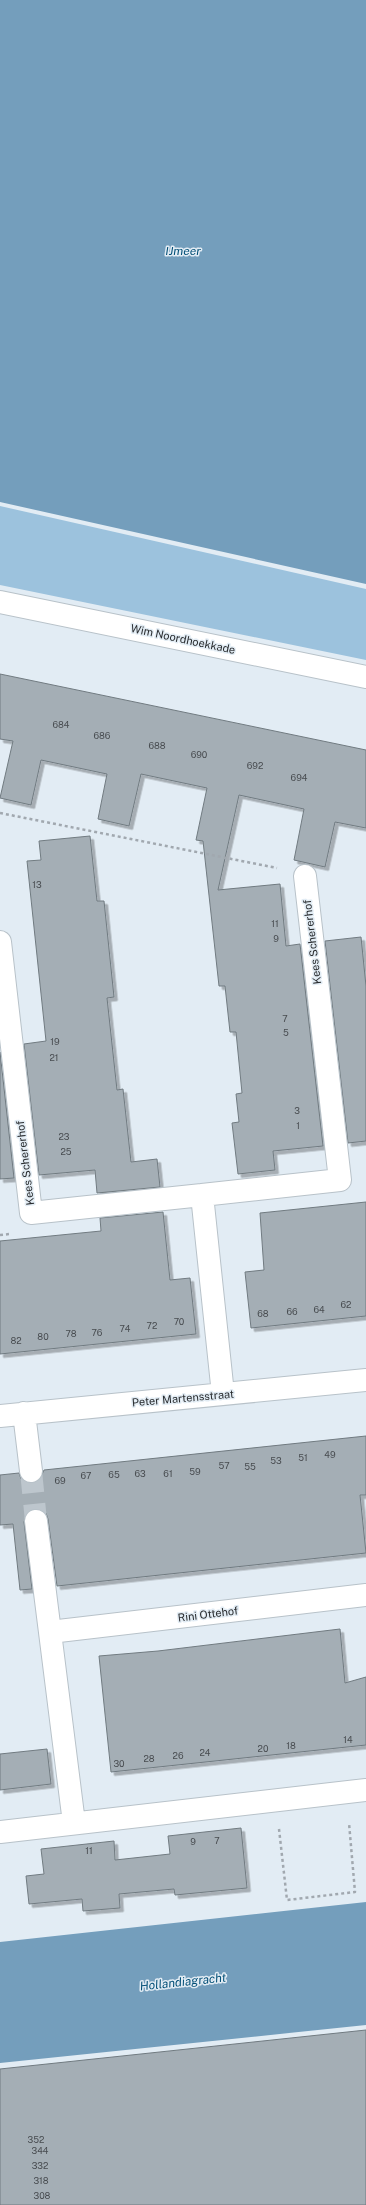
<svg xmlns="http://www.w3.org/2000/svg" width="366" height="2205" font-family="'Public Sans',sans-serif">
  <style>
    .green { fill: #9cc2dd }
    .water { fill: #749ebc }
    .building { fill: #a4aeb5; stroke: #717b81; filter: url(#shadow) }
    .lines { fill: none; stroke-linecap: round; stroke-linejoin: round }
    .minor-tunnel { stroke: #bdc6cd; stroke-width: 22; stroke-dasharray: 22 11; stroke-linecap: butt }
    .minor-casing { stroke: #b8c2c9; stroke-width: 24 }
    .path { stroke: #a1a8af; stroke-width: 2.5; stroke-dasharray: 3 3; stroke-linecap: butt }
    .minor { stroke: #fff; stroke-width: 22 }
    .labels { text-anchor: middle; stroke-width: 3; stroke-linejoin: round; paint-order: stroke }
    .number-label { font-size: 9px; fill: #484c50 }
    .street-label { font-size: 11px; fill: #292c2f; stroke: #e2ecf4 }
    .water-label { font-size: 12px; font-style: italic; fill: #004e76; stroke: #e2ecf4 }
  </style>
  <defs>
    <filter id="shadow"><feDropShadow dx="3.5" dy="3.5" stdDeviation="0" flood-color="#0004"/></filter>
  </defs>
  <rect width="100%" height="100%" fill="#e2ecf4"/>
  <!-- green -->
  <path class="green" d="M0 506 366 589V660L0 585Z"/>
  <!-- water -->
  <path class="water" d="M0 0H366V584L0 502Z
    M366 1902V2025L0 2063V1942Z"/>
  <!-- building -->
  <path class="building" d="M0 674 366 750V828L335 822 325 867 294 860 304 809 239 795 218 890 280 884 286 946 300 944 323 1146 273 1151 275 1170 238 1174 232 1123 239 1122 236 1094 242 1093 236 1032H230L225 986H219L203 841 196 840 207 788 141 774 129 826 98 819 107 774 41 760 31 805 0 798 13 741 0 739Z
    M90 836 97 901H104L114 997 107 998 117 1090 123 1089 131 1162 157 1159 160 1187 97 1193 95 1170 39 1175 24 1044 46 1041 27 861 41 860 39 841Z
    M361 937 366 986V1141L348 1143 325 941Z
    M0 1052 14 1178 0 1179Z
    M366 1202V1316L251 1328 245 1272 264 1270 260 1213Z
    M163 1212 170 1280 190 1278 196 1334 0 1354V1241L101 1231 100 1218Z
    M366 1436V1495H360L366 1553 57 1586 48 1519 46 1513 35 1509 28 1511 24 1522 32 1589 20 1590 13 1524 0 1525V1475L19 1473 21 1479 32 1483 39 1481 44 1470Z
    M340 1629 345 1683 366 1677V1745L111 1772 99 1656 158 1651Z
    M47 1749 51 1784 0 1790V1754Z
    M241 1828 247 1888 175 1895 174 1889 119 1894 120 1908 83 1911 82 1899 29 1904 26 1876 44 1874 41 1849 114 1841 115 1860 170 1854 168 1836Z
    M366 2030V2205H0V2069Z"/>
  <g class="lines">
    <!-- minor-tunnel -->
    <path class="minor-tunnel" d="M31 1471 36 1521"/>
    <!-- minor casing -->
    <g class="minor-casing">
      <path id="minor" d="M0 602 366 677
        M0 942 31 1213 202 1195
        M223 1394 202 1195 340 1180 305 876
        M24 1413 31 1471
        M0 1416 366 1380
        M36 1521 74 1823
        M50 1632 366 1595
        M0 1832 366 1790"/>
    </g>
    <!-- path -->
    <path class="path" d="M0 813 277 868
      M0 1235 10 1234
      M279 1829 287 1900 355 1892 349 1823"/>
    <!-- minor -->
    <use href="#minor" class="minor"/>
  </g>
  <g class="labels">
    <!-- number labels -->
    <g class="number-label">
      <text x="61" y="728">684</text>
      <text x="102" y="739">686</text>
      <text x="157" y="749">688</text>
      <text x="199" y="758">690</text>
      <text x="255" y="769">692</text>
      <text x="299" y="781">694</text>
      <text x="37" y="888">13</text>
      <text x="275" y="927">11</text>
      <text x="276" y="942">9</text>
      <text x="285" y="1022">7</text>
      <text x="286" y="1036">5</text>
      <text x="55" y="1045">19</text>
      <text x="54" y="1061">21</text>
      <text x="297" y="1114">3</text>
      <text x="298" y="1129">1</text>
      <text x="64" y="1140">23</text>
      <text x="66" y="1155">25</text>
      <text x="346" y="1308">62</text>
      <text x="319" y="1313">64</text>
      <text x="292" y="1315">66</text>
      <text x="263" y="1317">68</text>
      <text x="179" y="1325">70</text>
      <text x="152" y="1329">72</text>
      <text x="125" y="1332">74</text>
      <text x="97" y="1336">76</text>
      <text x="71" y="1337">78</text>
      <text x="43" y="1340">80</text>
      <text x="16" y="1344">82</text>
      <text x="330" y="1458">49</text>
      <text x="303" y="1461">51</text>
      <text x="276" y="1464">53</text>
      <text x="224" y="1469">57</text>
      <text x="250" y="1470">55</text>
      <text x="195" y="1475">59</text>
      <text x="140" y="1477">63</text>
      <text x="168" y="1477">61</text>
      <text x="114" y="1478">65</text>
      <text x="86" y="1479">67</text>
      <text x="60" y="1484">69</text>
      <text x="348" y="1743">14</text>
      <text x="291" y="1749">18</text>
      <text x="263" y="1752">20</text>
      <text x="205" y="1756">24</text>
      <text x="178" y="1759">26</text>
      <text x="149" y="1762">28</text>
      <text x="119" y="1767">30</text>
      <text x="217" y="1844">7</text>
      <text x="193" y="1845">9</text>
      <text x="89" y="1854">11</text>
      <text x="36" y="2143">352</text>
      <text x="40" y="2154">344</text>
      <text x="40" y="2169">332</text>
      <text x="41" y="2184">318</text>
      <text x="42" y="2199">308</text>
    </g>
    <!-- street labels -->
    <g class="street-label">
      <text transform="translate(183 639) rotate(12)" y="4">Wim Noordhoekkade</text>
      <text transform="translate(312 942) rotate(-97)" y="4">Kees Schererhof</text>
      <text transform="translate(25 1163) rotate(-97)" y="4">Kees Schererhof</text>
      <text transform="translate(183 1398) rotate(-5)" y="4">Peter Martensstraat</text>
      <text transform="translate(208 1614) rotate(-7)" y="4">Rini Ottehof</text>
    </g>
    <!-- water labels -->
    <g class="water-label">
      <text x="183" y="255">IJmeer</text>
      <text transform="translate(183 1982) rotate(-6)" y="4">Hollandiagracht</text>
    </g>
  </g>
</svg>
